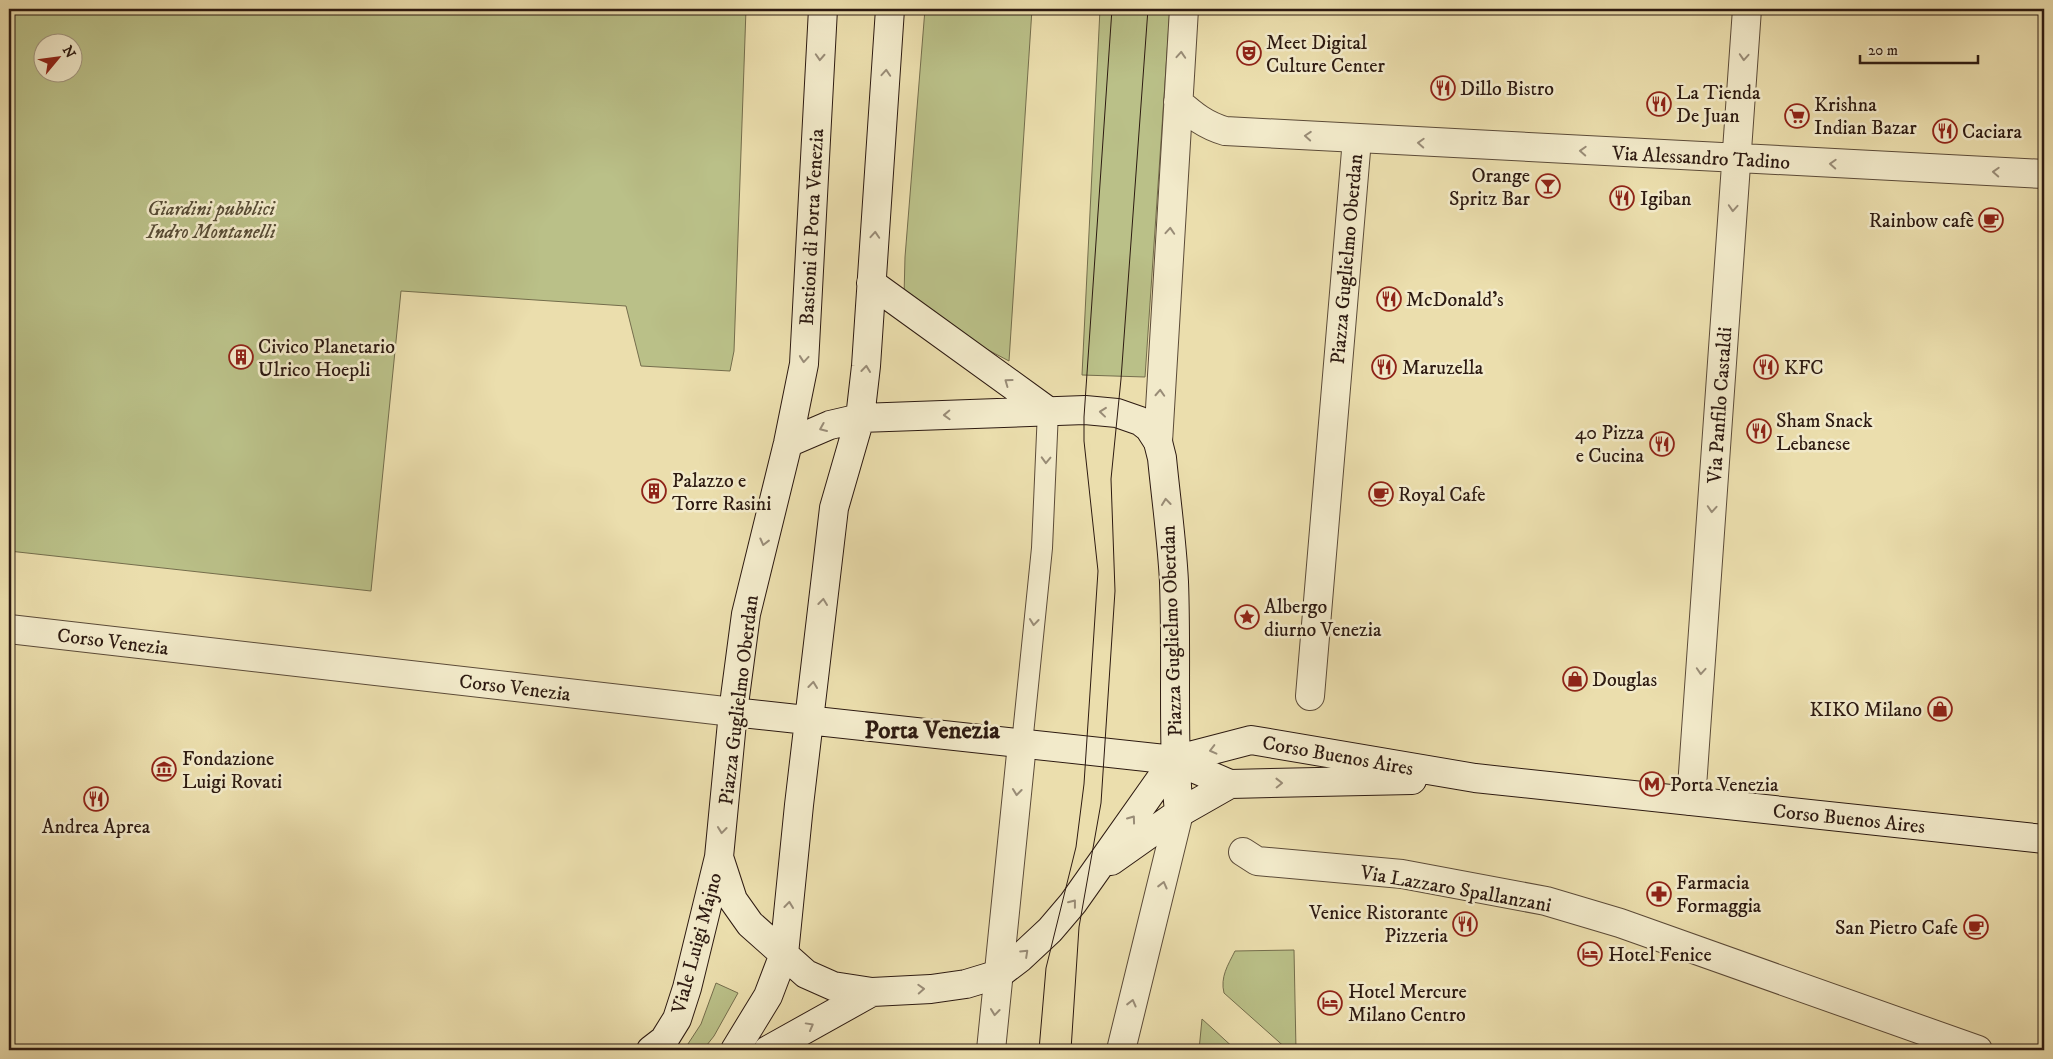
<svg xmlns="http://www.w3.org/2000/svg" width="2053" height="1059" font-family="'IM FELL DW Pica',serif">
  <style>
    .green { fill: #bac088; stroke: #746d4c; fill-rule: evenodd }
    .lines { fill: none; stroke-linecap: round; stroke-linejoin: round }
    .service-casing { stroke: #5c4b38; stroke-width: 22 }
    .pedestrian-casing { stroke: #5c4b38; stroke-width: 30 }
    .minor-casing { stroke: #5c4b38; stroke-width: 30 }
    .tertiary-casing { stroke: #5c4b38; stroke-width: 30 }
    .secondary-casing { stroke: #2d1a11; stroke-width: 30 }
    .service { stroke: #f2eaca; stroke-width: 20 }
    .pedestrian { stroke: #f2eaca; stroke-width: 28 }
    .minor { stroke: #f2eaca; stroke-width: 28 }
    .tertiary { stroke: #f2eaca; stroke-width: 28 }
    .secondary { stroke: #f2eaca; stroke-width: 28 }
    .tram { stroke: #2d1a11; stroke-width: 1 }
    .oneway { stroke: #998c77 }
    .labels { text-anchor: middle; stroke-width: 5; stroke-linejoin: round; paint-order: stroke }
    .poi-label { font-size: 20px; fill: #2d1a11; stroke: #f2eaca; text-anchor: start }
    .street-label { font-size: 20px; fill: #2d1a11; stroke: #f2eaca }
    .park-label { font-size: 20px; font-style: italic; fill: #574c35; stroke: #f2eaca }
    .district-label { font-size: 25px; font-weight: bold; fill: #2d1a11; stroke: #f2eaca }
  </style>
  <rect width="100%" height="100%" fill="#ebdead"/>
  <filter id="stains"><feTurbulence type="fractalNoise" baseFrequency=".004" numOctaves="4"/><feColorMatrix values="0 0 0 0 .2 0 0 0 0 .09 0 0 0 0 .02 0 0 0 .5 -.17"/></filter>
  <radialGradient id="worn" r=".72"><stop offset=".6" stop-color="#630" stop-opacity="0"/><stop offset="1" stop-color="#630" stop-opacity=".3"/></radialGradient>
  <!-- green -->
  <path class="green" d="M9 9H746L734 351 730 371 641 366 626 306 401 291 371 591 9 551ZM72 42V72H42V42Z
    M925 9H1032L1009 361 973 342 904 296 905 257Z
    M1100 9H1170L1145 377 1082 375Z
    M1294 950 1296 1050H1288L1224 993C1220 977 1228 965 1235 951Z
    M716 983 738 993 714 1036 703 1050H684L701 1024Z
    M1202 1019 1236 1050H1199Z"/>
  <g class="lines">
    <!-- service casing -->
    <g class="service-casing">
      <path id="service" d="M1022 744 1042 548 1048 411"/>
    </g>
    <!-- pedestrian casing -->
    <g class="pedestrian-casing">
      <path id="pedestrian" d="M1310 696 1357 139
        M1243 852 1257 861 1402 874 1546 901 1620 923 1978 1050"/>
    </g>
    <!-- minor casing -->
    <g class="minor-casing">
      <path id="minor" d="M1178 102C1194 116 1205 125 1225 131L2044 174
        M1158 442 1184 9
        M1691 801 1747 9"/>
    </g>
    <!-- tertiary casing -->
    <g class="tertiary-casing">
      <path id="tertiary" d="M9 629 733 712
        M991 1050 1022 744
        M1121 1050 1179 813"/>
    </g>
    <!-- secondary casing -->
    <g class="secondary-casing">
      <path id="secondary" d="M823 9 804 364 788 443 746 614 733 712 719 857 733 900 750 924 806 974 833 986 872 992 931 989 966 984 999 974 1020 958 1050 930 1073 903 1174 760
        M871 283 1048 411
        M788 443 830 425 860 418 1085 410 1117 413 1140 421 1149 428 1158 442 1162 458C1166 499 1172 541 1174 582 1177 660 1172 737 1179 813
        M733 712 1174 760 1230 784 1412 780
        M1174 760 1251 740 1475 778 2044 839
        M1111 861 1179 813 1230 784
        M651 1050 664 1040 677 1019 687 988 719 857
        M735 1050 768 996 784 954 799 805 834 508 860 418 866 366 890 9
        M768 1050 872 992"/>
    </g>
    <!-- service -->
    <use href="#service" class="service"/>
    <!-- pedestrian -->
    <use href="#pedestrian" class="pedestrian"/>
    <!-- minor -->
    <use href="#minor" class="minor"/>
    <!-- tertiary -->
    <use href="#tertiary" class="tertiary"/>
    <!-- secondary -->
    <use href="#secondary" class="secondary"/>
    <!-- tram -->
    <path class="tram" d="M1039 1050 1046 968 1076 847 1084 784 1098 571 1084 441V417L1112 9
      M1071 1050 1079 927 1101 803 1115 591 1111 479 1121 379 1148 9"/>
  </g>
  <!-- one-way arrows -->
  <defs><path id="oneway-chevron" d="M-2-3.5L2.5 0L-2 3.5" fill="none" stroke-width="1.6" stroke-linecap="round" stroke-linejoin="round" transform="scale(1.25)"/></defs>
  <g class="oneway">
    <use href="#oneway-chevron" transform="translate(1181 55) rotate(-86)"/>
    <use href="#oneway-chevron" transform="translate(820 57) rotate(93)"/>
    <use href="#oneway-chevron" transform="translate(1744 57) rotate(94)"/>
    <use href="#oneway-chevron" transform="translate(886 73) rotate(-86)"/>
    <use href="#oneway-chevron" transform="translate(1308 136) rotate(-176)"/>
    <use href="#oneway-chevron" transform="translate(1421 143) rotate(-177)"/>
    <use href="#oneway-chevron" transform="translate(1583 151) rotate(-177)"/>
    <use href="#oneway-chevron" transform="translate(1833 164) rotate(-177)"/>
    <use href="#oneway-chevron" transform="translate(1996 172) rotate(-177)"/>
    <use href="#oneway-chevron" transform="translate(1733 208) rotate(94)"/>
    <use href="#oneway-chevron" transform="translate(1170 231) rotate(-86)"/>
    <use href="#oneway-chevron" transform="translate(875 235) rotate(-86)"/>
    <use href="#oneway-chevron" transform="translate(804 359) rotate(95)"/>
    <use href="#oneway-chevron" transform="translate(866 369) rotate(-84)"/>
    <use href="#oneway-chevron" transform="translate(1008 382) rotate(-144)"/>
    <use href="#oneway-chevron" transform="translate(1160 393) rotate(-87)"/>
    <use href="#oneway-chevron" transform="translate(1103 412) rotate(-174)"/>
    <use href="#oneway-chevron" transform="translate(947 415) rotate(178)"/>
    <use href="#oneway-chevron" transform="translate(823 428) rotate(157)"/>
    <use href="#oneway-chevron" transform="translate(1046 460) rotate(92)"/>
    <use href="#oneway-chevron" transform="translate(1166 502) rotate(-96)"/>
    <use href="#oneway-chevron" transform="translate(1712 509) rotate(94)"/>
    <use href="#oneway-chevron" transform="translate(764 542) rotate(104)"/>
    <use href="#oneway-chevron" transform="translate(823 602) rotate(-83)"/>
    <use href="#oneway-chevron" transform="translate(1034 622) rotate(96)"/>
    <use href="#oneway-chevron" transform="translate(1701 671) rotate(94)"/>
    <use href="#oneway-chevron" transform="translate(813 685) rotate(-84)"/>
    <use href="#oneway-chevron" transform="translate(1213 750) rotate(166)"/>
    <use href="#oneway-chevron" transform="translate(1279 783) rotate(-1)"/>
    <use href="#oneway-chevron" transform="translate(1017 792) rotate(96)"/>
    <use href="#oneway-chevron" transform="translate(1132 819) rotate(-54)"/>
    <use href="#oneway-chevron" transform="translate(722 830) rotate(96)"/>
    <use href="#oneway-chevron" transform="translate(1163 885) rotate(-76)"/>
    <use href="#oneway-chevron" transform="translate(1073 903) rotate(-52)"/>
    <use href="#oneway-chevron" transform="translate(789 905) rotate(-84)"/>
    <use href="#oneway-chevron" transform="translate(1025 953) rotate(-43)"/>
    <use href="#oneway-chevron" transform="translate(921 989) rotate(-3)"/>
    <use href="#oneway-chevron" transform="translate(1132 1003) rotate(-76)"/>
    <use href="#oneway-chevron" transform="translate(995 1012) rotate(96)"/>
    <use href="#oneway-chevron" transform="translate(810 1026) rotate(-29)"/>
  </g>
  <!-- icons -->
  <defs>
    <g id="theatre-ring" transform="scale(1.25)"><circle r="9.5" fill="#f2eaca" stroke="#8f2418" stroke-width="1.5"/><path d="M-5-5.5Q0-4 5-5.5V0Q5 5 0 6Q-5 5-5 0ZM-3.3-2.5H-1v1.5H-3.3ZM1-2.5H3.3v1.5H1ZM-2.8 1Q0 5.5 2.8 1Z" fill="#8f2418"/></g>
    <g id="restaurant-ring" transform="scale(1.25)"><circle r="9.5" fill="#f2eaca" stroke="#8f2418" stroke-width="1.5"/><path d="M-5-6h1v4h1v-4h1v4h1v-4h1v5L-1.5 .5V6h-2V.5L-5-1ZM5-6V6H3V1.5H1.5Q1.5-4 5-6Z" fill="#8f2418"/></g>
    <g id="supermarket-ring" transform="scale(1.25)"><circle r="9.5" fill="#f2eaca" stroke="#8f2418" stroke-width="1.5"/><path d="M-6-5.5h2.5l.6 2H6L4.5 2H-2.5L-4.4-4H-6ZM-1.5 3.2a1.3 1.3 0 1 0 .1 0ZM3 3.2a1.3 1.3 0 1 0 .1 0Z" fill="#8f2418"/></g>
    <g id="bar-ring" transform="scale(1.25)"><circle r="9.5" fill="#f2eaca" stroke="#8f2418" stroke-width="1.5"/><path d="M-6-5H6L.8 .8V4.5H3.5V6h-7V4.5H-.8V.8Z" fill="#8f2418"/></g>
    <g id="cafe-ring" transform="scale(1.25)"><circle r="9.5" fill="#f2eaca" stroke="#8f2418" stroke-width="1.5"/><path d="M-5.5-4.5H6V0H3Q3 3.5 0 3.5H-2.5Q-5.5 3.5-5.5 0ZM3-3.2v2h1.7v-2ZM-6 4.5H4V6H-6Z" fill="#8f2418"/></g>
    <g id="building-ring" transform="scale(1.25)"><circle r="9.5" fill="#f2eaca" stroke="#8f2418" stroke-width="1.5"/><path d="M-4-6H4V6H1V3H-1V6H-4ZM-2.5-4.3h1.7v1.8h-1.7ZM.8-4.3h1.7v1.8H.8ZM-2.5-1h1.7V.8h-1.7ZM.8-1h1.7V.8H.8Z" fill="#8f2418"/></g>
    <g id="sight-ring" transform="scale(1.25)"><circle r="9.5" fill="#f2eaca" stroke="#8f2418" stroke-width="1.5"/><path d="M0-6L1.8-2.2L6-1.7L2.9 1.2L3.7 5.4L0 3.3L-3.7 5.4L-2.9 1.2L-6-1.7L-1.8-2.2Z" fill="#8f2418"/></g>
    <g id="shop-ring" transform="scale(1.25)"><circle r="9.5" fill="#f2eaca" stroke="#8f2418" stroke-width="1.5"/><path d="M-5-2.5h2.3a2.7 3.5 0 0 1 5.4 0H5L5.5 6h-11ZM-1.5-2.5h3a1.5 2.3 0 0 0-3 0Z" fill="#8f2418"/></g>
    <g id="museum-ring" transform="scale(1.25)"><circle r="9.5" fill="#f2eaca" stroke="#8f2418" stroke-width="1.5"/><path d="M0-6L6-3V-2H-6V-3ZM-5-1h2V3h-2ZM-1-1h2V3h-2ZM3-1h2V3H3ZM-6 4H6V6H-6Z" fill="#8f2418"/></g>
    <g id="metro-ring" transform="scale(1.25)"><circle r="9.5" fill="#f2eaca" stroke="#8f2418" stroke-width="1.5"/><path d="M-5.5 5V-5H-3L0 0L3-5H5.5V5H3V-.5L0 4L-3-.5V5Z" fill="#8f2418"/></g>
    <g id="pharmacy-ring" transform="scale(1.25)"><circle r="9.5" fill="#f2eaca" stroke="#8f2418" stroke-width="1.5"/><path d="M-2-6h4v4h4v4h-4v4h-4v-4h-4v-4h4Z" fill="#8f2418"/></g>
    <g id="hotel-ring" transform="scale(1.25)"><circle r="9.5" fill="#f2eaca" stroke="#8f2418" stroke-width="1.5"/><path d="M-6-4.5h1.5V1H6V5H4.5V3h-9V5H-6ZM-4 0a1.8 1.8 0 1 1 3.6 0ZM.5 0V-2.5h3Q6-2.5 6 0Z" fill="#8f2418"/></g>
  </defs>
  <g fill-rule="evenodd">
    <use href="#theatre-ring" x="1249" y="53"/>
    <use href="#restaurant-ring" x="1443" y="88"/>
    <use href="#restaurant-ring" x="1659" y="104"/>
    <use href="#supermarket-ring" x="1797" y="116"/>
    <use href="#restaurant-ring" x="1945" y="131"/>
    <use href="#bar-ring" x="1548" y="186"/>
    <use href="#restaurant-ring" x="1622" y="198"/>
    <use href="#cafe-ring" x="1991" y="220"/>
    <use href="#restaurant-ring" x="1389" y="299"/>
    <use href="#building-ring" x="241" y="357"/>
    <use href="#restaurant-ring" x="1384" y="367"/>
    <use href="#restaurant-ring" x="1766" y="367"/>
    <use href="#restaurant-ring" x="1759" y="431"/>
    <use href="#restaurant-ring" x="1662" y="444"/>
    <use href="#building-ring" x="654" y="491"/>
    <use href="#cafe-ring" x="1381" y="494"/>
    <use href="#sight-ring" x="1247" y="617"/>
    <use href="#shop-ring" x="1575" y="679"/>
    <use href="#shop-ring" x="1940" y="709"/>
    <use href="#museum-ring" x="164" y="769"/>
    <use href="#metro-ring" x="1652" y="784"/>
    <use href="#restaurant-ring" x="96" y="799"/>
    <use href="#pharmacy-ring" x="1659" y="894"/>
    <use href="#restaurant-ring" x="1465" y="924"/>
    <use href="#cafe-ring" x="1976" y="927"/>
    <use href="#hotel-ring" x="1590" y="954"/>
    <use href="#hotel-ring" x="1330" y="1003"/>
  </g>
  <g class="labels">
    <!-- poi labels -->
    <g class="poi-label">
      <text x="1266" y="49">Meet Digital<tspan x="1266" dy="23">Culture Center</tspan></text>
      <text x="1460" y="95">Dillo Bistro</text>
      <text x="1676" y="99">La Tienda<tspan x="1676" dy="23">De Juan</tspan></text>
      <text x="1814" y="111">Krishna<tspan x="1814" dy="23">Indian Bazar</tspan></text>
      <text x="1962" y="138">Caciara</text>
      <text x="1530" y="182" text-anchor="end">Orange<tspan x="1530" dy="23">Spritz Bar</tspan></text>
      <text x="1640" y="205">Igiban</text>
      <text x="1974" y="227" text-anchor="end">Rainbow cafè</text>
      <text x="1406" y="306">McDonald's</text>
      <text x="258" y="353">Civico Planetario<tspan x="258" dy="23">Ulrico Hoepli</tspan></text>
      <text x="1402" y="374">Maruzella</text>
      <text x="1784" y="374">KFC</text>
      <text x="1776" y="427">Sham Snack<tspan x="1776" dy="23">Lebanese</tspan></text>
      <text x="1644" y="439" text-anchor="end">40 Pizza<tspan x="1644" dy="23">e Cucina</tspan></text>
      <text x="672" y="487">Palazzo e<tspan x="672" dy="23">Torre Rasini</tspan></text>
      <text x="1398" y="501">Royal Cafe</text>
      <text x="1264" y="613">Albergo<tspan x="1264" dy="23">diurno Venezia</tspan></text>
      <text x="1592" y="686">Douglas</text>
      <text x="1922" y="716" text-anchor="end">KIKO Milano</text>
      <text x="182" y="765">Fondazione<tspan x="182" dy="23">Luigi Rovati</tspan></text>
      <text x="1670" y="791">Porta Venezia</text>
      <text x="96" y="833" text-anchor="middle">Andrea Aprea</text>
      <text x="1676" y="889">Farmacia<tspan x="1676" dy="23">Formaggia</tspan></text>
      <text x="1448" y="919" text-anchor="end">Venice Ristorante<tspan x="1448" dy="23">Pizzeria</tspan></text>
      <text x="1958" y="934" text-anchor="end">San Pietro Cafe</text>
      <text x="1608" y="961">Hotel Fenice</text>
      <text x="1348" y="998">Hotel Mercure<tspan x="1348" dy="23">Milano Centro</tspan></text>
    </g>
    <!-- street labels -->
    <g class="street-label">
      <text transform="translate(1701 157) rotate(3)" y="7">Via Alessandro Tadino</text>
      <text transform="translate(811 227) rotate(-87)" y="7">Bastioni di Porta Venezia</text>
      <text transform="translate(1346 259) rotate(-85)" y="7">Piazza Guglielmo Oberdan</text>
      <text transform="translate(1719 405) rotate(-86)" y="7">Via Panfilo Castaldi</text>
      <text transform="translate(1171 631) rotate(-92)" y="7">Piazza Guglielmo Oberdan</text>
      <text transform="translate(113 641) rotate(7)" y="7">Corso Venezia</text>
      <text transform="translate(515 687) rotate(7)" y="7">Corso Venezia</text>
      <text transform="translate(738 700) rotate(-83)" y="7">Piazza Guglielmo Oberdan</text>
      <text transform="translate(1338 755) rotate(10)" y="7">Corso Buenos Aires</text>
      <text transform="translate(1849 818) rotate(6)" y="7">Corso Buenos Aires</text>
      <text transform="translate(1456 888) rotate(10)" y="7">Via Lazzaro Spallanzani</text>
      <text transform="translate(696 943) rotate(-75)" y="7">Viale Luigi Majno</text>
    </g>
    <!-- park labels -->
    <g class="park-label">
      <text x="211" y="215">Giardini pubblici<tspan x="211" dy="23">Indro Montanelli</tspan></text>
    </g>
    <!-- district labels -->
    <g class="district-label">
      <text x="932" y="738">Porta Venezia</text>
    </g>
  </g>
  <!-- margin -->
  <rect width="2053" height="1059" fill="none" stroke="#ebdead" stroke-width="30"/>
  <rect x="10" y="10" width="2033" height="1039" fill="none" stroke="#2d1a11" stroke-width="2.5"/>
  <rect x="15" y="15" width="2023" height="1029" fill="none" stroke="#2d1a11"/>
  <!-- north arrow -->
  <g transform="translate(58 58) rotate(61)"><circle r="24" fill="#f2eaca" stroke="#a39780"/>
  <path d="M0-4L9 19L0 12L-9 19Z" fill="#8f2418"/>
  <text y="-8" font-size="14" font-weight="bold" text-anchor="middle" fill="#2d1a11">N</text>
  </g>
  <!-- scale -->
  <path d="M1860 55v8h118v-8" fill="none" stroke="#2d1a11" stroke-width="2.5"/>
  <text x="1868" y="55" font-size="15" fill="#2d1a11" stroke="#f2eaca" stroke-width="4" paint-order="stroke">20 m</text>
  <rect width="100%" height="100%" filter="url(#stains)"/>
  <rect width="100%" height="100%" fill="url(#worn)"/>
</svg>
